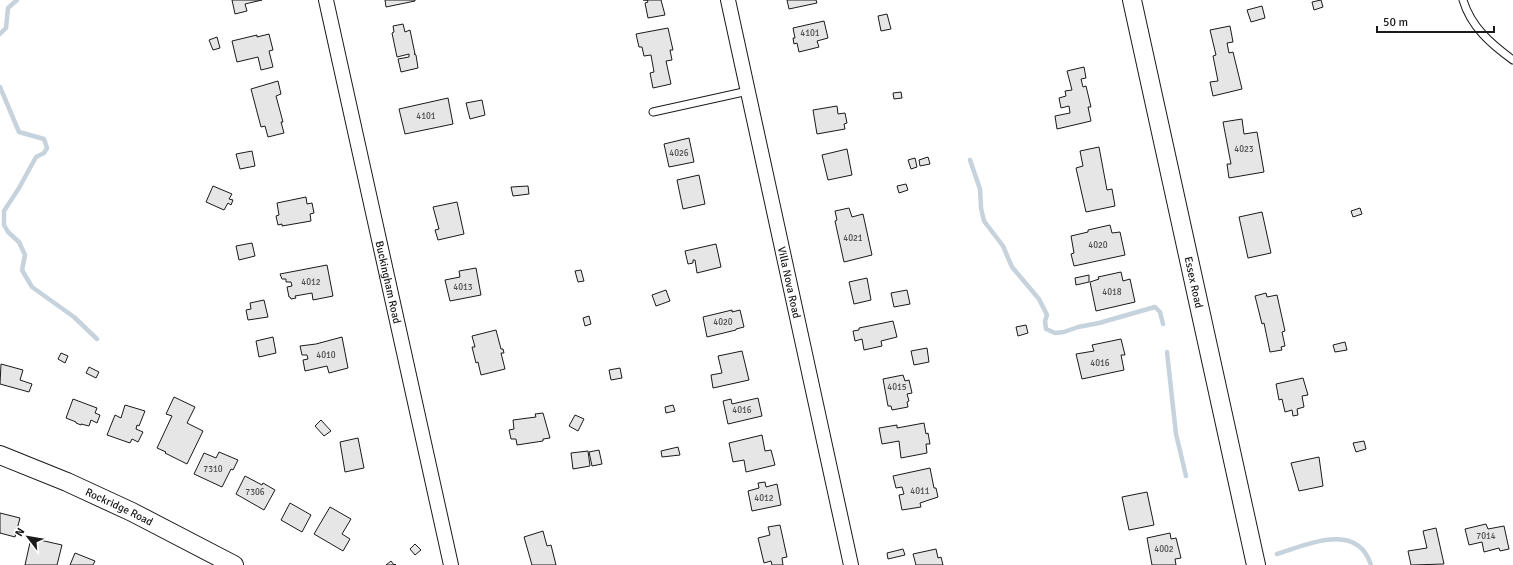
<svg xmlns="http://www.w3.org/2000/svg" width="1513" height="565" font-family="Signika,sans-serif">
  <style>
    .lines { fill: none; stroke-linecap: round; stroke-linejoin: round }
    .stream { stroke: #c6d2dc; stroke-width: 4.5 }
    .building { fill: #e6e6e6; stroke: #1a1a1a }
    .service-casing { stroke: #1a1a1a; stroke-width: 9 }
    .minor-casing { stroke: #1a1a1a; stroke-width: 16 }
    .tertiary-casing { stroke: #1a1a1a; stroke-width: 20 }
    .service { stroke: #fff; stroke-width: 7 }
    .minor { stroke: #fff; stroke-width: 14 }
    .tertiary { stroke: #fff; stroke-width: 18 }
    .labels { text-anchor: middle; stroke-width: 3; stroke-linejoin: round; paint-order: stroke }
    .number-label { font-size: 9px; fill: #4d4d4d }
    .street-label { font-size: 11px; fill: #1a1a1a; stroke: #fff }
  </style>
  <rect width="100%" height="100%" fill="#fff"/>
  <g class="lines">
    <!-- stream -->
    <path class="stream" d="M0 34 6 28 8 8 17 0
      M0 87 19 132 44 139 47 148 44 153 36 157 19 188 4 211V225L8 232 19 242 25 255 22 270 32 287 74 317 97 339
      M970 160 980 189 981 208 984 221 1003 246 1012 267 1039 299 1047 315 1045 321 1046 329 1055 333 1064 332 1078 327 1099 323 1155 307 1160 312 1163 324
      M1167 352 1176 434 1186 476
      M1277 554C1307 545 1357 521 1371 565"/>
  </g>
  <!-- building -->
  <path class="building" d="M232 0H262L245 4 247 11 235 14Z
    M385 0H415V1L386 7Z
    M643 0H661L665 15 648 18 645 3 648 2 647 0Z
    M787 0H816L817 3 789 9Z
    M1321 0 1323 7 1314 10 1312 2Z
    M1262 6 1265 18 1251 22 1247 10Z
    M887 14 891 29 881 31 878 16Z
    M824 21 828 38 817 41 819 47 799 52 797 43 794 44 793 38H795L793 28Z
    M403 24 405 32 410 30 415 54H414L416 55 418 68 401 72 398 59 409 57V54L397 57 392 33 394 32 393 26Z
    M1230 26 1233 42 1227 43 1229 53 1233 52 1242 89 1213 96 1210 82 1218 81 1213 56 1216 55 1210 30Z
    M668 28 673 50H670L672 60 666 61 671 84 653 88 650 73 654 72 651 55 644 56 642 47H639L636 34Z
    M269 34 273 50 269 51 273 67 261 70 258 57 237 62 232 41 257 35V37Z
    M217 37 220 48 213 50 209 40Z
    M1084 67 1086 78 1081 79 1083 87 1086 86 1091 107H1088L1091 121 1057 129 1055 116 1070 113 1069 106 1061 108 1059 98 1066 96 1065 91 1072 90 1067 71Z
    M278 81 281 94 276 96 283 122H281L284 133 268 137 265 126 261 127 251 89Z
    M901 92 902 98 894 99 893 93Z
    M448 98 453 124 405 134 399 109Z
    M482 100 485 115 470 119 466 103Z
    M837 106 838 114 845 113 847 123 844 124 845 129 817 134 813 110Z
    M1242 119 1244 134 1257 132 1264 172 1229 178 1227 164H1231L1223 122Z
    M689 138 694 162 669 167 664 144Z
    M1099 147 1107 190 1112 189 1115 206 1086 212 1076 168 1083 166 1080 151Z
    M847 149 852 175 828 180 822 155Z
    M252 151 255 166 240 169 236 154Z
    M928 157 930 164 920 166 919 160Z
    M915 158 917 167 911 169 908 160Z
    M699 175 705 204 683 209 677 180Z
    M906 184 908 190 899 193 897 186Z
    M213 186 232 194 229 199 233 200 231 205 228 203 224 210 206 202Z
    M528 186 529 194 513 196 511 187Z
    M306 197 307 204 312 203 314 213 310 214 311 221 282 226V224L278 225 276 216 279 215 277 203Z
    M457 202 464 234 438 240 435 230 439 229 433 207Z
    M849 208 852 217 863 214 872 255 844 262 835 221 837 220 835 211Z
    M1360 208 1362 214 1353 217 1351 211Z
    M1262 212 1271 253 1248 258 1239 217Z
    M1110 225 1112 233 1120 232 1125 255 1074 266 1071 254 1074 253 1071 236 1088 232V230Z
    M252 243 255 256 239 260 236 246Z
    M716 244 721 267 697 273 695 260H693V263L688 264 685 251Z
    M327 265 333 296 313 300 312 293 295 296 296 298 291 299 290 297H289L287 287 292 286 291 282H286V279H282L280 274Z
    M476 268 481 295 450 301 445 280 460 277 459 271Z
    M581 270 584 281 578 282 575 271Z
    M1121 272 1123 281 1130 279 1135 302 1096 311 1090 282 1099 279 1098 277Z
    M1089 275V282L1076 285 1075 278Z
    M867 278 871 300 854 304 849 282Z
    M666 290 670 301 656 306 652 295Z
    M907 290 910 304 894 307 891 293Z
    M1266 293 1267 297 1277 295 1285 331 1282 332 1285 346 1281 347 1282 350 1270 352 1264 323 1262 324 1255 296Z
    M264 300 268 317 248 320 246 310 251 309 250 303Z
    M732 310V312L740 310 744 327 736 329V330L707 337 703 317Z
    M589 316 591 324 585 326 583 318Z
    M893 321 897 337 881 341 882 346 864 350 862 339 855 341 853 331 859 330V328Z
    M1026 325 1028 333 1018 336 1016 327Z
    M496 330 501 349H503L504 353H501L505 369 481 375 478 362 476 363 472 347H475L472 336Z
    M273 337 276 353 259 357 256 341Z
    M342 337 348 368 329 373 327 366 305 371 303 360 308 359 307 355H302L300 346 316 344Z
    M1121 339 1125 355H1121L1124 370 1082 379 1076 354 1094 351 1092 345Z
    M1345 342 1347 350 1335 352 1333 345Z
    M927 348 929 362 914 365 911 351Z
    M742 351 749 380 713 388 711 375 722 373 718 356Z
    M61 353 68 356 65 363 58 359Z
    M1 364 23 370 20 380 32 384 29 392 0 384Z
    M89 367 99 372 96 378 86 373Z
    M620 368 622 378 611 380 609 370Z
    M903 375 905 381 909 380 912 393 907 394 909 401 907 402 908 407 892 410 891 406H888L883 379Z
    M1303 378 1308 395 1302 396 1304 407 1297 409 1298 415 1293 416 1292 410 1285 412 1282 399 1279 400 1276 384Z
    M174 397 195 407 187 423 203 431 187 464 165 453 166 452 157 448 172 416 166 414Z
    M758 398 762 416 728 424 723 401 731 399 732 404Z
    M73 399 97 408 95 413 100 415 97 423 91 420 89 426 81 424V425L76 423V422L66 418Z
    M125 405 145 411 139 426 137 425 136 429 143 432 138 442 132 439 130 443 107 435 115 415 121 418Z
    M673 405 675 411 666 413 665 407Z
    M543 413 550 438 543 439V441L517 445 516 439H511L509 430 514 429 513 420 536 417 535 414Z
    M575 415 584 419 578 431 569 426Z
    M321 420 331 431 324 436 315 426Z
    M924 423 926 434 928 433 930 444H926L927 453 901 458 899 441 882 444 879 428 897 425V428Z
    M762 435 765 451 771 450 775 465 746 472 744 460 733 462 729 443Z
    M358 438 364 468 345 472 340 442Z
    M1364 441 1366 449 1356 452 1353 443Z
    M678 447 680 455 662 457 661 451Z
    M599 450 602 464 592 466 589 452Z
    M588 451 590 466 573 469 571 453Z
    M219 452 238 460 233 470 231 469 222 487 194 474 204 453 216 458Z
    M1319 457 1323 486 1299 491 1291 463Z
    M930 468 934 488H936L938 497 920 503 921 507 902 510 899 495 904 494 902 487 896 488 893 476Z
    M245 476 262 485 263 483 275 490 264 510 236 494Z
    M765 482 766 487 777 484 781 505 752 511 748 491 759 488 758 483Z
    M1147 492 1154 525 1129 530 1122 497Z
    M290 503 311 515 302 532 281 520Z
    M330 507 351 519 342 534 350 539 343 551 314 534Z
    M0 513 20 518 15 537 0 533Z
    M1486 524 1488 529 1504 526 1509 549 1500 551 1499 548 1484 552 1482 542 1469 545 1465 529Z
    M780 525 787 557 782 558 783 565H772L771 561 764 563 758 538 770 535 768 527Z
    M1436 528 1444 564 1411 565 1408 551 1427 548 1423 531Z
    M543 531 547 546 551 545 556 565H532L524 537Z
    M1170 533 1171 539 1176 538 1181 558 1175 559 1176 565H1152L1147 538Z
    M31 538 62 545 57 565H25Z
    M415 544 421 550 415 555 410 549Z
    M903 549 905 555 888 559 887 553Z
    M936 549 938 558 941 557 943 565H916L913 554Z
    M75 553 95 561 93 565H70Z
    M391 561 394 565 395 564 396 565H386Z"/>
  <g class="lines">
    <!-- service casing -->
    <g class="service-casing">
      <path id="service" d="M1463 0C1471 27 1491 44 1513 60
        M653 112 748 91"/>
    </g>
    <!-- minor casing -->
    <g class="minor-casing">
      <g id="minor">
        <path id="s1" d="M326 0 451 565"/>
        <path id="s2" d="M728 0 851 565"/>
      </g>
    </g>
    <!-- tertiary casing -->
    <g class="tertiary-casing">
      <g id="tertiary">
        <path id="s3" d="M1132 0 1256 565"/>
        <path id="s4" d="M0 455 67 482 132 512 234 565"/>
      </g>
    </g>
    <!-- service -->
    <use href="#service" class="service"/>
    <!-- minor -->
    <use href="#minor" class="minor"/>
    <!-- tertiary -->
    <use href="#tertiary" class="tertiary"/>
  </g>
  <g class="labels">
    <!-- number labels -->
    <g class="number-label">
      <text x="810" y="36">4101</text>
      <text x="426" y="119">4101</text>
      <text x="1244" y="152">4023</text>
      <text x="679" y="156">4026</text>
      <text x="853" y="241">4021</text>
      <text x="1098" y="248">4020</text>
      <text x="311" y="285">4012</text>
      <text x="463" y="290">4013</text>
      <text x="1112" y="295">4018</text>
      <text x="723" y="325">4020</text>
      <text x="326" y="358">4010</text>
      <text x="1100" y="366">4016</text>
      <text x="897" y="390">4015</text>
      <text x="742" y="413">4016</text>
      <text x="213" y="472">7310</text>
      <text x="920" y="494">4011</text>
      <text x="255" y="495">7306</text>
      <text x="764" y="501">4012</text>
      <text x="1486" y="539">7014</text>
      <text x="1164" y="552">4002</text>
    </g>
    <!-- street labels -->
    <g class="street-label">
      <text dy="4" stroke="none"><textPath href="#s1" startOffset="289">Buckingham Road</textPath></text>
      <text dy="4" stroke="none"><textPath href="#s3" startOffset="289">Essex Road</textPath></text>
      <text dy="4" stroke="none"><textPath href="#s2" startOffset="289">Villa Nova Road</textPath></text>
      <text dy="4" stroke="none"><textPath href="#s4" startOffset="130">Rockridge Road</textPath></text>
    </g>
  </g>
  <!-- north arrow -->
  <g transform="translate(28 537) rotate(301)" stroke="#ffffff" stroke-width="3" paint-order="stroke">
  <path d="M0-3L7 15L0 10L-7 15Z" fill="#1a1a1a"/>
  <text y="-6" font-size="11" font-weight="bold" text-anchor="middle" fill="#1a1a1a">N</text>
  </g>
  <!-- scale -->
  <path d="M1377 26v6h117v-6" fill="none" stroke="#1a1a1a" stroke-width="2"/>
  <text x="1383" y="26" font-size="12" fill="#1a1a1a" stroke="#ffffff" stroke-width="3" paint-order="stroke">50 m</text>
</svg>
